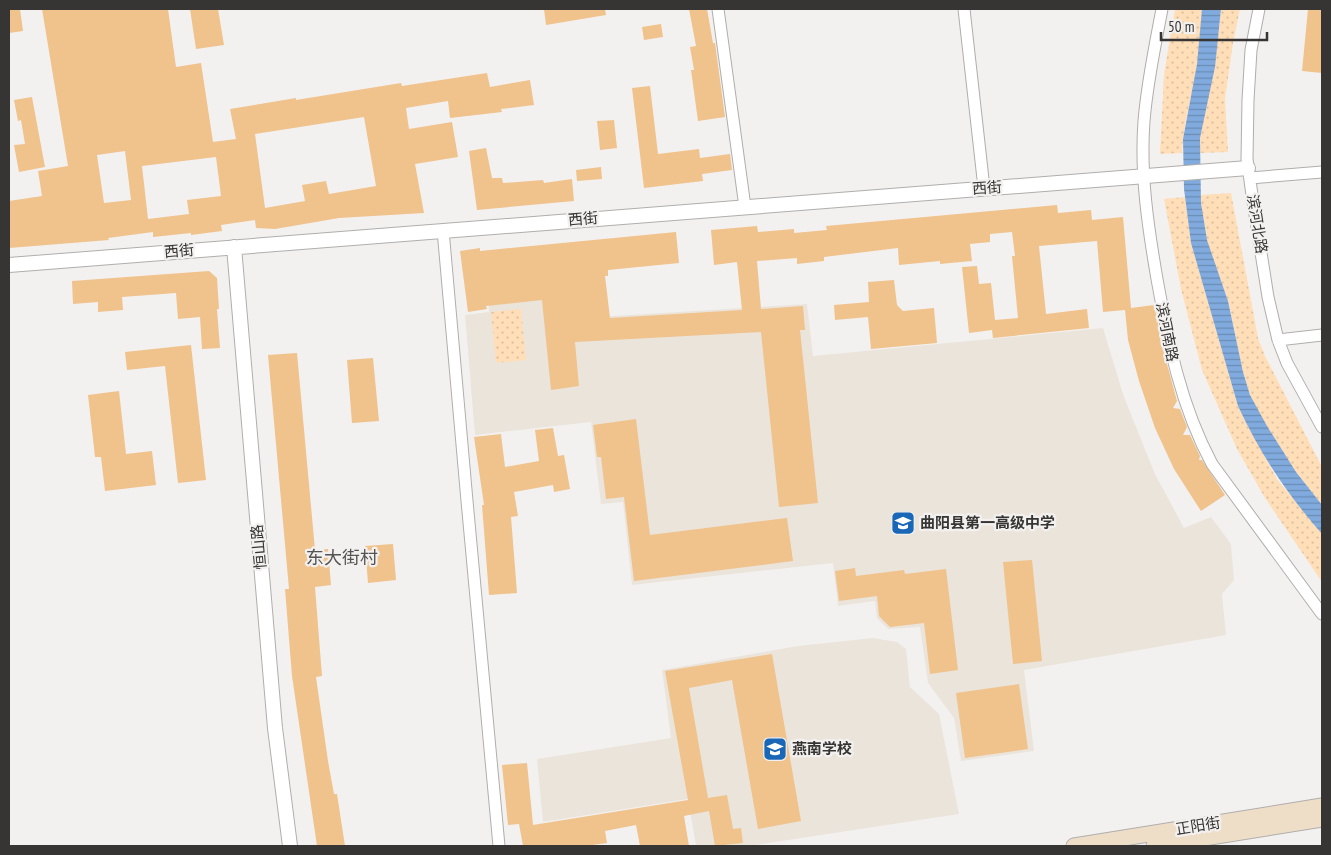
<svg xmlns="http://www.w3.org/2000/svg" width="1331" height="855" font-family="'PT Sans Narrow','Noto Sans SC',sans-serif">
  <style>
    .built { fill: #ebe4db }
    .grass { fill: url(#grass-dots) }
    .water { fill: url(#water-rules) }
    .building { fill: #f0c28c; fill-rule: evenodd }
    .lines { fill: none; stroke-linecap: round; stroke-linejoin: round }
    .minor-casing { stroke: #b0aeac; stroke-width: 13 }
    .tertiary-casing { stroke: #b0aeac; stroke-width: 16 }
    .secondary-casing { stroke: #b0aeac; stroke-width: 17 }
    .minor { stroke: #fff; stroke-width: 11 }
    .tertiary { stroke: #fff; stroke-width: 14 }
    .secondary { stroke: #eedec8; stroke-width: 15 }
    .labels { text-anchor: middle; stroke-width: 4.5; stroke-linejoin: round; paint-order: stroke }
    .street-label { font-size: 15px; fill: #363534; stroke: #f3f1ef }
    .poi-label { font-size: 15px; font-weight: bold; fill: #363534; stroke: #f3f1ef; text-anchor: start }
    .quarter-label { font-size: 18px; fill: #565452; stroke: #f3f1ef }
  </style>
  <defs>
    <pattern id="grass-dots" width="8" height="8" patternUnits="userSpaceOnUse" patternTransform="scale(1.25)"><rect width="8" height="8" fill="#ffdeb8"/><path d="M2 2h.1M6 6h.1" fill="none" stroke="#dbbf9f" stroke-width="1.8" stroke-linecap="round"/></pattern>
    <pattern id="water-rules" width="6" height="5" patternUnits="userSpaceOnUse" patternTransform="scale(1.25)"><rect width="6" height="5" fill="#81abde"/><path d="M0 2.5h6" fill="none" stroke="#6a8cb5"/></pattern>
  </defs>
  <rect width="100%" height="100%" fill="#f3f1ef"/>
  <!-- built -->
  <path class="built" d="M576 284 580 318 807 304 813 356 1103 328 1124 397 1155 474 1184 528 1211 517 1231 544 1234 580 1222 594 1226 635 1024 670 1034 751 961 761 954 718 928 683 920 627 888 629 877 618 875 601 838 606 833 563 632 585 623 502 601 504 591 422 475 435 465 315 489 312 488 292Z
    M873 638 897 642 906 649 910 687 939 714 959 814 749 846H696L688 799 543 822 537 759 671 738 662 670 798 646Z"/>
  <!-- grass -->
  <path class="grass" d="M1175 9H1202C1201 27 1200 45 1197 64 1193 93 1183 123 1182 153L1160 154 1164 74Z
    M1221 9H1240L1233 43 1225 99 1228 152 1199 153 1200 138 1219 30Z
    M1231 193 1258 338 1265 356 1322 467V505C1297 475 1264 430 1250 394 1239 364 1236 332 1228 301 1222 281 1212 261 1207 240 1203 226 1201 210 1201 195Z
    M1185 197 1191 243 1238 406 1246 423 1277 479 1322 534V582L1265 498 1237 449 1202 370 1181 289 1164 199Z
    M521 309 526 360 496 363 491 312Z"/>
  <!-- water -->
  <path class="water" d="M1202 9H1221L1215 67 1200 138 1201 203 1207 240 1228 301 1243 372 1250 395 1267 426 1296 472 1322 505V534C1287 494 1260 454 1238 406L1191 243 1184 189 1183 139 1197 64Z"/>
  <!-- building -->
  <path class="building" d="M9 9H20L23 31 9 33Z
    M42 9H168L176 67 201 63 213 142 236 139 230 109 296 98V100L401 83 402 86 487 73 490 87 530 80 534 105 501 109 502 112 450 118 448 101 406 108 409 129 452 122 458 157 415 164 424 213 339 218 275 229 256 228 255 220 221 225 222 231 191 235V233L153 237V232L108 238 109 240 9 248V201L42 196 38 171 68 166ZM364 117 376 186 329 194 326 181 302 185 305 201 265 208 255 134ZM125 151 131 200 104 203 97 155ZM216 157 221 196 187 200 189 214 148 219 142 166Z
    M190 9H218L224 45 196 49Z
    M544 9H605L606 15 546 25Z
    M689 9H707L713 43H715L725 117 698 121 691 70H694L690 47 696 46Z
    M1308 9H1322V73L1302 71Z
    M661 24 663 37 644 40 642 27Z
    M650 86 658 154 699 149 700 158 730 154 732 170 702 174 703 181 644 188 632 88Z
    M32 97 45 167 19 172 14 145 25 144 21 120 18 121 14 100Z
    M614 120 617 148 600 150 597 121Z
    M486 148 492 178H502L503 183 543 180 544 183 572 179 574 201 477 210 469 151Z
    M601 167 602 179 577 181 576 170Z
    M1057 205 1058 213 1091 210 1092 220 1123 217 1131 308 1154 305 1164 353 1177 401 1173 408 1180 409 1187 427 1183 435H1190L1200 456 1199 460H1202L1225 495 1201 511 1174 469 1155 428 1139 381 1128 340 1125 310 1103 312 1097 241 1039 246 1046 314 1087 309 1089 328 993 338 992 330 969 333 962 267 977 266 979 284 991 283 995 320 1018 318 1012 256H1015L1012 232 990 234V242L970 244 972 261 940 264V261L899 265 898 248 824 257V261L797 264V258L757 261 761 309 803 306 805 330H800L818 503 779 507 761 332 575 342 579 386 551 390 542 300 486 306 487 309 468 312 460 251 480 248V251L676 232 679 263 608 270V276H605L610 318 742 310 737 262 714 265 711 230 757 226 758 232 794 229V233L827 230 826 226Z
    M209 271 217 278 219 309H217L220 348 202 349 200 317 178 319 176 293 122 297 123 310 98 312V302L73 304 72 281Z
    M894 280 897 305 903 311 934 308 937 343 871 349 868 317 835 320 834 305 869 302 868 282Z
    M191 345 206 480 178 483 165 366 127 370 125 352Z
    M297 353 315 550 328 549 331 585 315 587 322 676 316 677 328 761 334 794H337L345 846H317L292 676 285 589H289L268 355Z
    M373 358 379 421 352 423 347 360Z
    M119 391 126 454 152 451 156 485 105 491 101 457H95L88 395Z
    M636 419 650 535 787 518 793 561 634 581 624 497 606 499 601 457H597L593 425Z
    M553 428 558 456 564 455 570 489 554 492 553 485 514 492 518 516 511 517 517 593 489 595 482 505H484L474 437 501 434 505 467 539 461 535 430Z
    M393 544 396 580 368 583 365 546Z
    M1032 560 1042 661 1013 664 1003 562Z
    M855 568 856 576 904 570 905 574 946 569 958 670 930 674 924 623 890 627 879 616 877 596 839 601 835 571Z
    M772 654 801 821 758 829 732 680 689 688 708 798 727 795 733 829 741 828 743 843 715 846 709 811 684 816 689 846H640L636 825 605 831 607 843 585 846H523L519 824 508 825 502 765 527 763 533 825 688 800 665 671Z
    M1019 684 1028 749 965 758 956 693Z"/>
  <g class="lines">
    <!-- minor casing -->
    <g class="minor-casing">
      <path id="minor" d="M718 9 745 207
        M964 9 984 188
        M1162 9C1155 46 1147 83 1144 121 1140 174 1148 227 1157 279 1169 345 1180 404 1212 464L1322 614
        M1259 9 1251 50 1248 100 1247 159 1253 202 1268 297 1278 340 1287 363 1322 427
        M1250 178 1322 172
        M443 230 467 501 499 846
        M1278 340 1322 335"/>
    </g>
    <!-- tertiary casing -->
    <g class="tertiary-casing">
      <path id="tertiary" d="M234 247 275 728 290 846
        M9 265 1248 168"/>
    </g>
    <!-- secondary casing -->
    <g class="secondary-casing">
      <path id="secondary" d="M1074 846 1322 806
        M1154 846 1322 819"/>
    </g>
    <!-- minor -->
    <use href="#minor" class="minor"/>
    <!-- tertiary -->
    <use href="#tertiary" class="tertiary"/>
    <!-- secondary -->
    <use href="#secondary" class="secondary"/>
  </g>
  <!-- icons -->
  <defs>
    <g id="school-square" transform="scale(1.25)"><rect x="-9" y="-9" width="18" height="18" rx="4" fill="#1967b6" stroke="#f3f1ef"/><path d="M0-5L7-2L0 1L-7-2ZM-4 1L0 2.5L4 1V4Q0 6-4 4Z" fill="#fff"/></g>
  </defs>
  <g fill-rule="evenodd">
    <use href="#school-square" x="903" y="523"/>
    <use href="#school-square" x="775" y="749"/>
  </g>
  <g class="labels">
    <!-- street labels -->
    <g class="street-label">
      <text transform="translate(987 188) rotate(-4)" y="5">西街</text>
      <text transform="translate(583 219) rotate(-5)" y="5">西街</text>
      <text transform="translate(1257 224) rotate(81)" y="5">滨河北路</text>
      <text transform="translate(179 251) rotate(-5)" y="5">西街</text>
      <text transform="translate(1167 332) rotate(79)" y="5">滨河南路</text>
      <text transform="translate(259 547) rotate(-95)" y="5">恒山路</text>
      <text transform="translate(1198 826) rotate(-9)" y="5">正阳街</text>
    </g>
    <!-- poi labels -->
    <g class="poi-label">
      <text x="920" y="528">曲阳县第一高级中学</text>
      <text x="792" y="754">燕南学校</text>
    </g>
    <!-- quarter labels -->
    <g class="quarter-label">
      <text x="342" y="564">东大街村</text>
    </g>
  </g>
  <!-- border -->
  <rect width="1331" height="855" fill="none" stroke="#363534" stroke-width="20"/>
  <!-- scale -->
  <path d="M1161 32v8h106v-8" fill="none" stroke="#363534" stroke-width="2.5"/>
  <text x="1168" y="32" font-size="15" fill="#363534" stroke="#f3f1ef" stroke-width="4" paint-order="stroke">50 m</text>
</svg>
